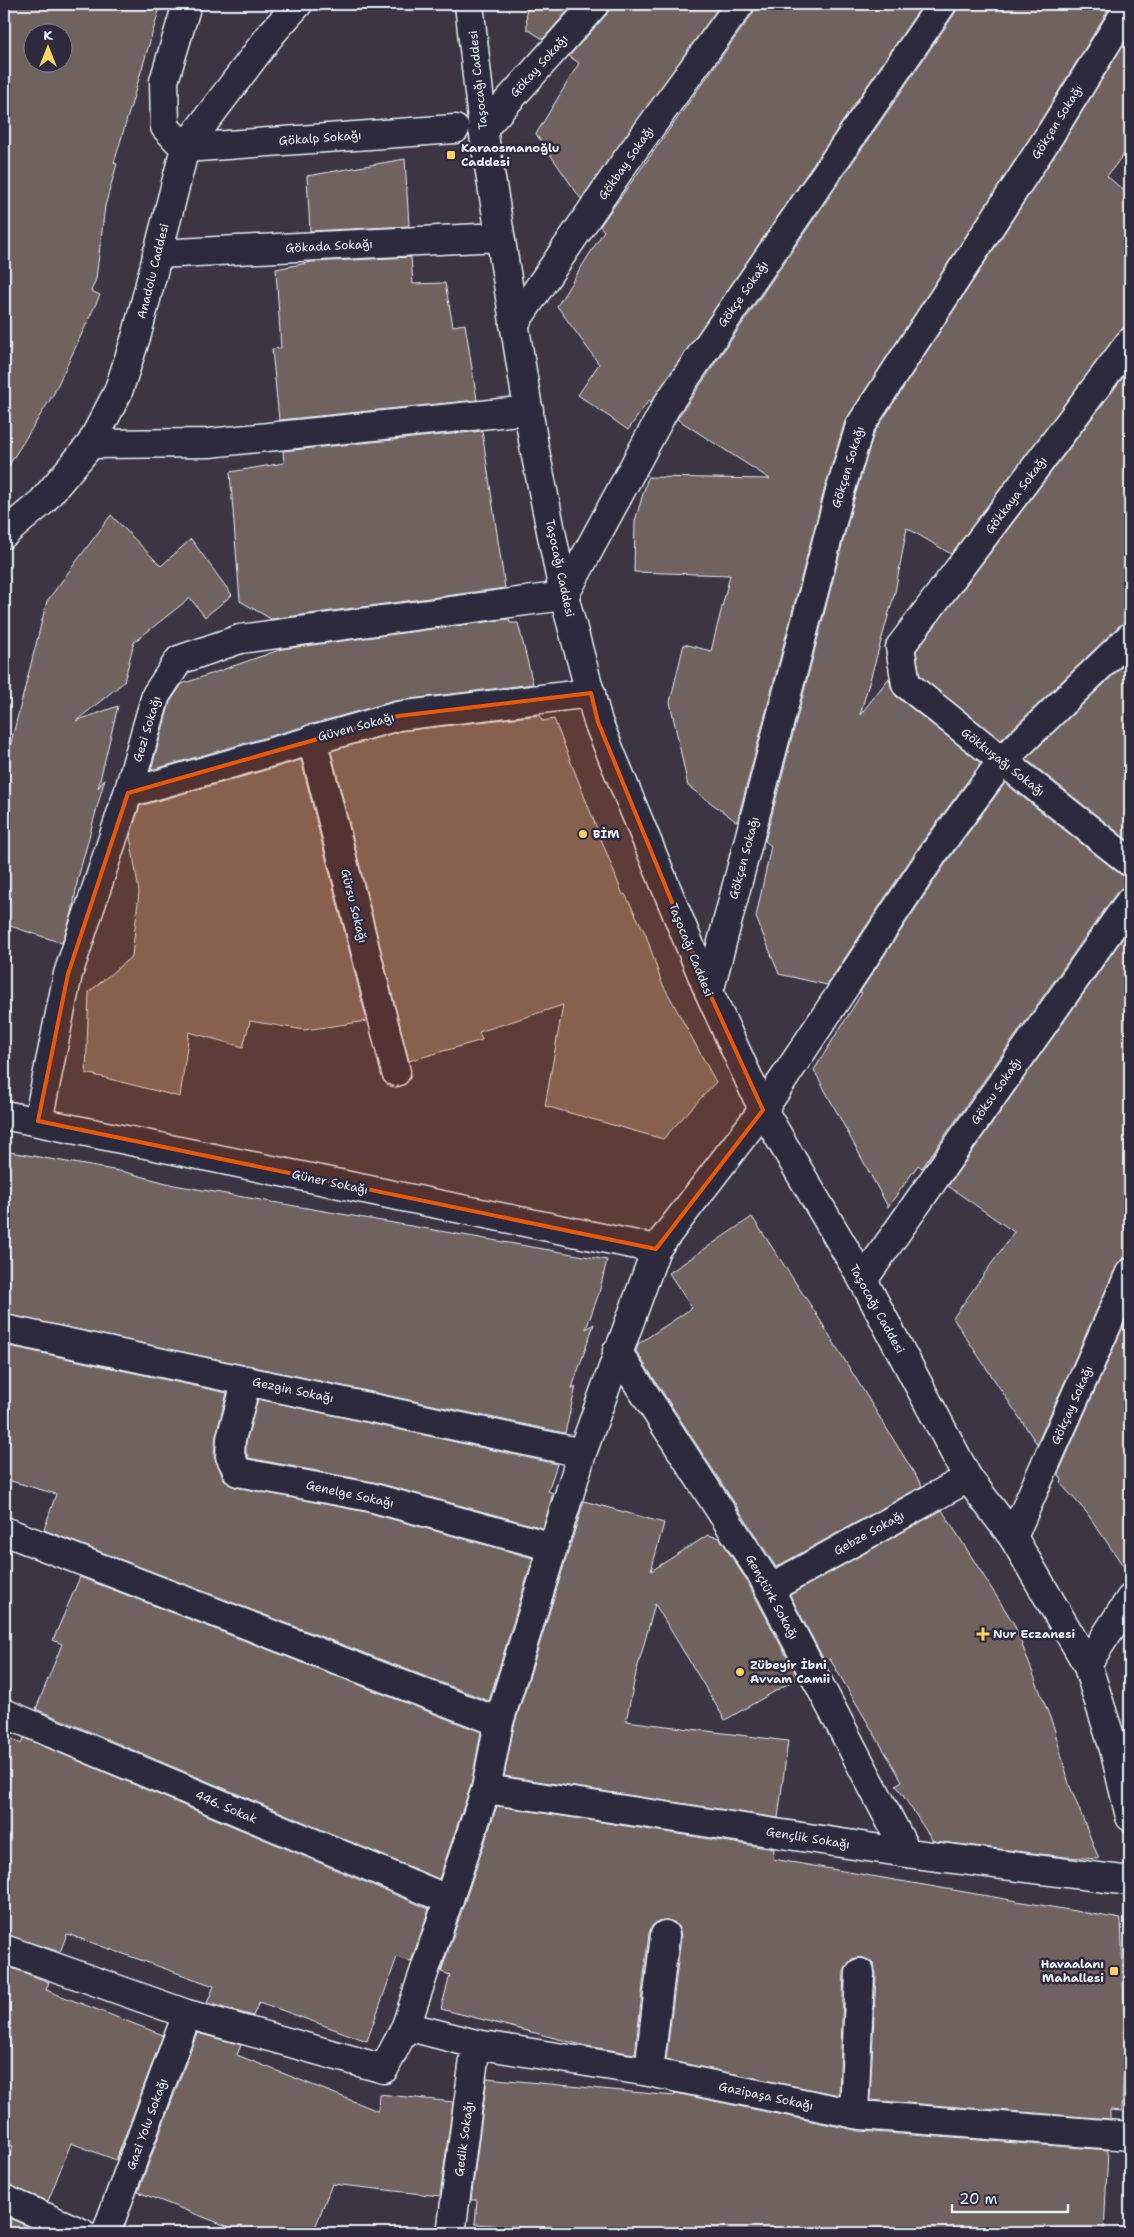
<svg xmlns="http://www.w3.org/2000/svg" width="1134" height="2237" font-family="'Shantell Sans',sans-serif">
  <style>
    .building { fill: #70625e; stroke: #e8f1f8; fill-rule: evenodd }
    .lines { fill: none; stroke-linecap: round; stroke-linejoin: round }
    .street-casing { stroke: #e8f1f8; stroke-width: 31 }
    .secondary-casing { stroke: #e8f1f8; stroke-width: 31 }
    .street { stroke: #2f2a3d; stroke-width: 28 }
    .secondary { stroke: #2f2a3d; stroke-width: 28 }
    .marked { fill: #e8590c; fill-opacity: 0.2; stroke: #e8590c; stroke-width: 4; stroke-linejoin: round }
    .poi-dot { fill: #ffd166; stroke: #2f2a3d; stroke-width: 2 }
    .labels { text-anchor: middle; stroke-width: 5; stroke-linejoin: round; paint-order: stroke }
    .street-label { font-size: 12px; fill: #e8f1f8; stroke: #2f2a3d }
    .poi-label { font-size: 12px; font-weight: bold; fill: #e8f1f8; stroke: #2f2a3d; text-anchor: start }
  </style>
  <rect width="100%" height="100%" fill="#3c3544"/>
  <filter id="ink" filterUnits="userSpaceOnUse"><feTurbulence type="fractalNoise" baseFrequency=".02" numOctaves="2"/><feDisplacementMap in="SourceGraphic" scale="10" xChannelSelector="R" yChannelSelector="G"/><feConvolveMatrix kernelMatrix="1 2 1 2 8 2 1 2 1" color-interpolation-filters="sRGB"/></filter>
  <g filter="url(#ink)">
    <!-- building -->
    <path class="building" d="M4 4H161L114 163 117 164 105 206 96 279 91 291 100 295 53 395 4 473ZM32 32H62V62H32Z
      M526 4H574L543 39 527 29Z
      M610 4H721L581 199 536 134 579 63 569 56 607 14Z
      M755 4H923L651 402 649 400 628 430 578 395 599 364 557 306 604 231 600 226 753 13Z
      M957 4H1112L1038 125 845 421 824 491 737 822 688 786 670 702 684 644 711 651 730 575 634 572 635 521 648 477 770 479 677 419 955 13Z
      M1130 34V146L1107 176 1130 196V327L1123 328 1118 333 951 554 907 528 895 592 860 715 889 678 891 687 896 696 981 763 920 845 827 985 779 974 756 917 771 846 765 841 854 499 874 433 1064 141Z
      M405 159 409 226 310 231 307 176Z
      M411 257 413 284 445 283 453 326 465 324 477 400 279 420 272 349 281 348 276 269 312 262Z
      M1130 368V622L1119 626 1001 740 920 676 916 651Z
      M482 431 505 588 271 619 240 601 230 472 284 463 283 451Z
      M111 515 161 566 191 539 232 595 205 617 190 598 134 642 124 682 76 721 118 706 98 788 105 778 78 878 72 913 62 943 4 924V770L47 601Z
      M509 619 510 623H518L533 684 394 701 151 770 170 702 182 684 282 649Z
      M1130 659V842L1026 759Z
      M540 715 542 721 554 719 623 895 625 894 646 935 661 981 716 1082 663 1139 545 1106 563 1005 479 1032 482 1040 409 1061 331 751 401 731Z
      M301 760 367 1021 305 1030 250 1021 243 1047 189 1032 180 1097 86 1073 89 992 132 956 139 892 130 836 140 806Z
      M1005 783 1120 874 1130 877V886L1123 887 1117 892 922 1168 918 1165 888 1207 814 1070 862 993 860 992 946 863Z
      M1130 928V1258L1121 1260 1116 1267 1037 1444 953 1318 1014 1232 948 1186Z
      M4 1151 125 1172 174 1185 607 1260 599 1293 586 1329 594 1324 572 1388 576 1386 565 1433 4 1314Z
      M752 1217 815 1312 922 1486 776 1567 636 1351 638 1344 692 1308 669 1273Z
      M1130 1311V1576L1087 1513 1061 1484 1062 1480 1058 1474Z
      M4 1345 227 1393 216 1435 214 1456 224 1479 235 1487 366 1512 533 1558 489 1701 44 1530 56 1494 4 1479Z
      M258 1399 557 1464 548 1491 553 1493 543 1528 374 1482 249 1458 246 1453V1442Z
      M584 1501 664 1523 651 1571 708 1535 720 1538 748 1583 798 1678 725 1720 655 1604 636 1673 626 1721 788 1741 778 1818 504 1776 514 1726Z
      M942 1510 1014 1624 1054 1728 1069 1784 1099 1859 1066 1857 933 1841 896 1785 902 1781 830 1659 825 1662 790 1595Z
      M80 1577 481 1732 471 1785 439 1879 36 1709 62 1644 53 1640Z
      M4 1734 21 1744 24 1738 429 1909 411 1962 397 1957 367 2041 259 2002 253 2016 207 2003 214 1986 67 1934 60 1952 4 1934Z
      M497 1806 774 1849 773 1859 1121 1919 1126 2064 1124 2063 1122 2111 1110 2110V2119L870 2100 876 1974 874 1965 869 1960 861 1957 852 1959 847 1965 844 1972 839 2095 666 2060 681 1937 679 1928 674 1922 667 1920 658 1921 652 1926 649 1933 635 2054 586 2046 441 2009 450 1975 441 1972Z
      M4 1965 49 1982 46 1990 163 2035 116 2160 71 2143 48 2201 4 2184V2171L13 2146 4 2144Z
      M197 2033 241 2045 237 2055 378 2111 379 2094 453 2102 440 2196 332 2184 313 2233H245L138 2192Z
      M487 2078 674 2096 675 2093 860 2131 1108 2150 1104 2233H601L475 2224 477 2200H471Z
      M4 2216 37 2230 36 2233H4Z"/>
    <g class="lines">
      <!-- street casing -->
      <g class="street-casing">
        <path id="street" d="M187 4 164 81 165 127 185 148 455 129
          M483 129 595 4
          M157 254 500 237
          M514 324 625 162 740 4
          M1130 342 900 647 906 684 1130 862
          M91 444 209 443 529 410
          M312 739 396 1072
          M128 793 398 716 591 693
          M709 992 839 495 860 426 1051 133 1130 5
          M4 1115 656 1249
          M38 1121 68 974 128 793 156 695 179 660 240 639 564 596 667 405 942 4
          M863 1280 1130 901
          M4 1329 582 1453
          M617 1351 762 1575 907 1853
          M247 1380 231 1439 230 1456 238 1472 370 1497 553 1547
          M4 1531 499 1722
          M1013 1537 1130 1273
          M769 1589 968 1478
          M1087 1664 1130 1599
          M4 1713 449 1900
          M486 1789 907 1853 1130 1881
          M4 1949 187 2014 384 2069 406 2026 486 1789 499 1722 582 1453 656 1249 763 1110 933 854 1002 761 1130 637
          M406 2026 476 2044 649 2072 861 2115 1130 2136
          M649 2072 665 1935
          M854 2114 860 1973
          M4 2199 82 2233
          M106 2233 187 2014
          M451 2233 476 2044"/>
      </g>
      <!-- secondary casing -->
      <g class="secondary-casing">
        <path id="secondary" d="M469 4 483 129 534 446 564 596 598 722 709 992 763 1110 863 1280 968 1478 1013 1537 1087 1664 1114 1749 1130 1817
          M4 534 42 502 91 444 118 392 137 334 185 148 272 33 298 4"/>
      </g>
      <!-- street -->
      <use href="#street" class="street"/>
      <!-- secondary -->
      <use href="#secondary" class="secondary"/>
    </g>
  </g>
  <!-- marked area -->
  <path class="marked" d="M591 693 598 722 709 992 763 1110 656 1249 38 1121 68 974 128 793 398 716Z"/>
  <!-- markers -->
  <g class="poi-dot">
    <rect x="446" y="150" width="10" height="10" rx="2.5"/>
    <circle cx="583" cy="834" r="5"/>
    <path d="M980.5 1626.5h5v5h5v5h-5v5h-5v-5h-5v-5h5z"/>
    <circle cx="740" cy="1672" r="5"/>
    <rect x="1109" y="1966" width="10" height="10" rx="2.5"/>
  </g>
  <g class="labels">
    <!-- street labels -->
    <g class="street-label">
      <text transform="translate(539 66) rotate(-48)" y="4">Gökay Sokağı</text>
      <text transform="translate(478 80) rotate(-96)" y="4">Taşocağı Caddesi</text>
      <text transform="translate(1057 122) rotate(-58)" y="4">Gökçen Sokağı</text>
      <text transform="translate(320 138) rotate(-4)" y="4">Gökalp Sokağı</text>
      <text transform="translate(626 163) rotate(-55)" y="4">Gökbay Sokağı</text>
      <text transform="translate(329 246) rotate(-3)" y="4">Gökada Sokağı</text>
      <text transform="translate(153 271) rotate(-76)" y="4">Anadolu Caddesi</text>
      <text transform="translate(743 294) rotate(-55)" y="4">Gökçe Sokağı</text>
      <text transform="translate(848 467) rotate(-73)" y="4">Gökçen Sokağı</text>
      <text transform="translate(1016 495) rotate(-53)" y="4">Gökkaya Sokağı</text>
      <text transform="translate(560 568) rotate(78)" y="4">Taşocağı Caddesi</text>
      <text transform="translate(356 727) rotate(-15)" y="4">Güven Sokağı</text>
      <text transform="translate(147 729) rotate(-73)" y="4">Gezi Sokağı</text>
      <text transform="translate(1003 762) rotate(38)" y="4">Gökkuşağı Sokağı</text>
      <text transform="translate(744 858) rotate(-75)" y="4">Gökçen Sokağı</text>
      <text transform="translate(354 906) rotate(76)" y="4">Gürsu Sokağı</text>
      <text transform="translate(691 950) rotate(68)" y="4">Taşocağı Caddesi</text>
      <text transform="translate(996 1091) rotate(-55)" y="4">Göksu Sokağı</text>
      <text transform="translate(330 1182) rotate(12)" y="4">Güner Sokağı</text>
      <text transform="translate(877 1309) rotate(61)" y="4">Taşocağı Caddesi</text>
      <text transform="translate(293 1390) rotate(12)" y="4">Gezgin Sokağı</text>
      <text transform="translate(1072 1405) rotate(-66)" y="4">Gökçay Sokağı</text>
      <text transform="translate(350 1494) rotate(12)" y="4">Genelge Sokağı</text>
      <text transform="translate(869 1533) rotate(-29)" y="4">Gebze Sokağı</text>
      <text transform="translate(772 1597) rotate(61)" y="4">Gençtürk Sokağı</text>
      <text transform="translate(226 1807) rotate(23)" y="4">446. Sokak</text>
      <text transform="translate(808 1838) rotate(9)" y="4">Gençlik Sokağı</text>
      <text transform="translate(766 2096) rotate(12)" y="4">Gazipaşa Sokağı</text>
      <text transform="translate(147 2124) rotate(-70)" y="4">Gazi Yolu Sokağı</text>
      <text transform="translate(464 2139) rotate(-82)" y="4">Gedik Sokağı</text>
    </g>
    <!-- poi labels -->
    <g class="poi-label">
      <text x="461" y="152">Karaosmanoğlu<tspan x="461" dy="14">Caddesi</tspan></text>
      <text x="593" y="838">BİM</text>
      <text x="993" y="1638">Nur Eczanesi</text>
      <text x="750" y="1669">Zübeyir İbni<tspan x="750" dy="14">Avvam Camii</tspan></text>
      <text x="1104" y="1968" text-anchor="end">Havaalanı<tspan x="1104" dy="14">Mahallesi</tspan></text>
    </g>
  </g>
  <!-- margin -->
  <rect width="1134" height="2237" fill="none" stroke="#2f2a3d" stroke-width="20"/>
  <rect x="10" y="10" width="1114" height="2217" fill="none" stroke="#e8f1f8" stroke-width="2" filter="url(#ink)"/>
  <!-- north arrow -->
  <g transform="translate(48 48)"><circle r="24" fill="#2f2a3d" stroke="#797a88"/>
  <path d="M0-4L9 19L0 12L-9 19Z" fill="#ffd166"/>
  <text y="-8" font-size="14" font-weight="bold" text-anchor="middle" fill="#e8f1f8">K</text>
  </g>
  <!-- scale -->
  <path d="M952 2204v8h116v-8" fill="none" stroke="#e8f1f8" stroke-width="2.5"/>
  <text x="959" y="2204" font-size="15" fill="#e8f1f8" stroke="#2f2a3d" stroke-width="4" paint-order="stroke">20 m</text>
</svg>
